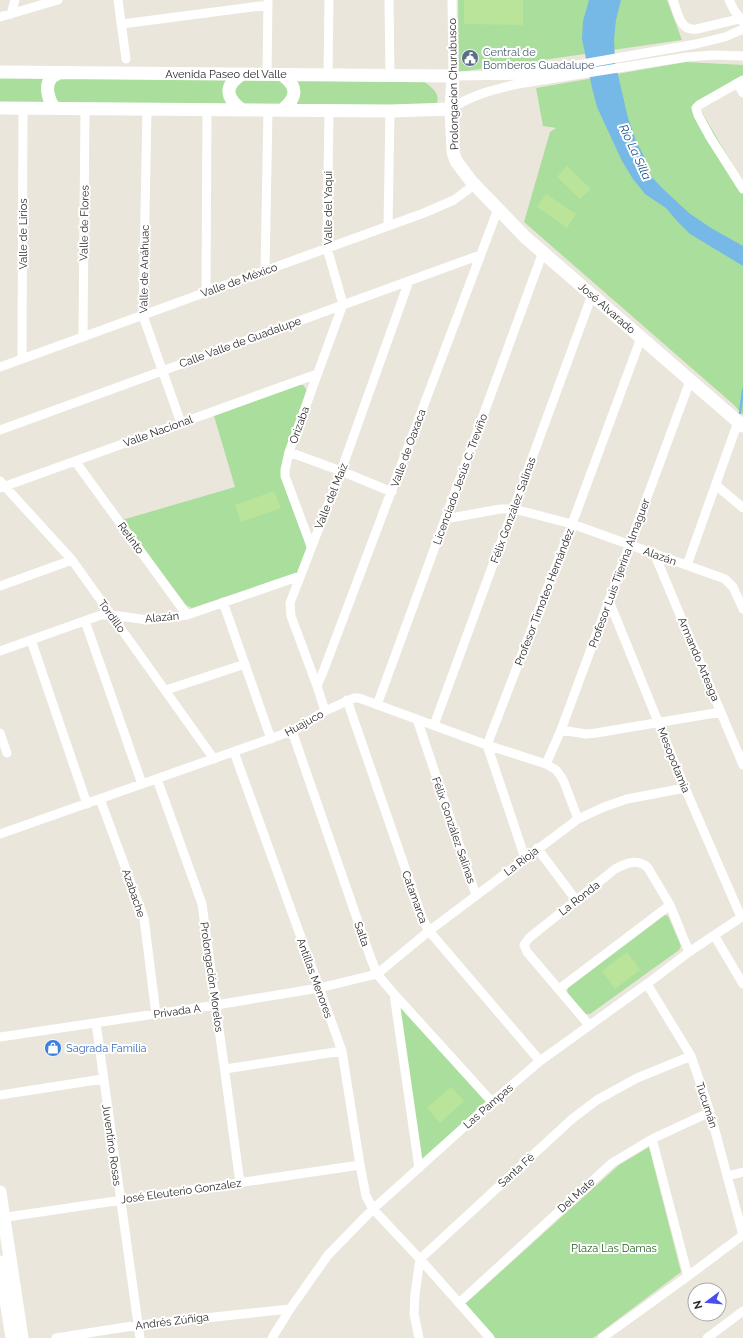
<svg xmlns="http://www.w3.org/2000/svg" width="743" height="1338" font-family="Raleway,sans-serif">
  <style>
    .green { fill: #aade9c }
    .pitch { fill: #bae499 }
    .water { fill: #76b9e6 }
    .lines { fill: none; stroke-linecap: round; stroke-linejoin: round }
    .stream { stroke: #76b9e6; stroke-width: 2.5 }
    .street { stroke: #fff; stroke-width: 9 }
    .secondary { stroke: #fff; stroke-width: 13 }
    .labels { text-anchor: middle; stroke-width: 4; stroke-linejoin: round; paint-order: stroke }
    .service-label { font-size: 11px; fill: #4e5e75; stroke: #fff; text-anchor: start }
    .street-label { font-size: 11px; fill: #292929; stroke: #fff }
    .shop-label { font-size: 11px; fill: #366cbe; stroke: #fff; text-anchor: start }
    .park-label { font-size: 11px; fill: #24611f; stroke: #fff }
    .water-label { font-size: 12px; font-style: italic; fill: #165690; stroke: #fff }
  </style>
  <rect width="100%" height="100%" fill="#ebe6dc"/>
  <!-- green -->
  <path class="green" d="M458 0H667L682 40 459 72Z
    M686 62 743 65V76L700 109 743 182V415L734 405 524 222 550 132 556 128 543 126 536 88Z
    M0 77 425 82C432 88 440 93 437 103L433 106 0 103Z
    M300 385H303L306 389V391L282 471 305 541 307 553 298 573 192 608 186 605 122 520 235 487 214 416Z
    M665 915 668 916 681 946 679 950 590 1014H586L567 993 568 988Z
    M395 995 492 1102 419 1168Z
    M649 1147 681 1272 593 1338H495L465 1304 619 1165Z"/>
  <!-- pitch -->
  <path class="pitch" d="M464 0H523V25L464 24Z
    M567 166 591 189 580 199 557 177Z
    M546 194 576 214 567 228 537 207Z
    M274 491 281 508 241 522 235 505Z
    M627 952 640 970 615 989 602 971Z
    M451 1087 464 1101 440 1123 427 1108Z"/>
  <!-- water -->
  <path class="water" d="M589 0H621L616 20 614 39 615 62 628 118 636 141 646 160 650 175 662 188 689 213 711 228 743 246V266L690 234 677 221 666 208 645 194 633 179 622 161 597 107 592 88 582 39 583 21Z"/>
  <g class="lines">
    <!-- stream -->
    <path class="stream" d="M740 413 743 390"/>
    <!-- street -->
    <path class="street" d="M118 0 126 59
      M389 0 390 75
      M452 0 453 76 520 75 696 44 725 37 743 29
      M673 0C678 13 680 32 697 29L743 18
      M729 0 734 10 743 22
      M11 14 15 0
      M0 17 58 0
      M122 24 268 5
      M267 74 268 0
      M328 75 329 0
      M743 80 699 105 696 108 698 115 710 137 743 189
      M737 83 743 93
      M147 109 143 316 181 423
      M451 109C471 95 495 89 518 84L687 57 714 55 743 56
      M388 226 390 111
      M265 271 268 110
      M206 292 207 109
      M83 337 85 108
      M22 359 23 108
      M0 367 424 213 454 200 474 185
      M0 430 480 255
      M289 452 341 471 392 492
      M75 461 187 615
      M0 481 72 560 214 759
      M716 485 743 508
      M0 488 317 374
      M445 519 500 509H514L572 524 725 579 733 587 743 609
      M311 546 285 476V470L289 452 343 304 327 248 329 110
      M654 553 743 765
      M687 565 738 422
      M0 586 72 560
      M609 601 685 788 741 917
      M223 602 271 739
      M85 621 142 784
      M31 640 87 804
      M0 651 101 615H112L148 620 187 615 300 576
      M317 686 323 672 498 209
      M166 690 245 664
      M347 700 423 920 429 931 540 1061
      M377 705 543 252
      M325 711 317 686 291 616 290 603 341 471 409 281
      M417 719 476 895
      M434 725 592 295
      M561 730 586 734 596 733 721 712
      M292 731 370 956 377 974 394 994 492 1102
      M0 733 7 753
      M234 752 342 1051 360 1165 366 1196 373 1209 420 1259 490 1338
      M546 764 561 730 690 381
      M157 779 202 904 240 1183
      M100 799 144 918 156 1014
      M0 834 292 731 325 711 354 698H359L487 745 546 764 556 770 560 775 564 782 578 819
      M537 848 576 900
      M525 858 487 745 572 524 641 338
      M714 935 743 984
      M647 984 691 1056 710 1112 743 1235
      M559 989 670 905
      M394 994 419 1168
      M96 1023 140 1338
      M589 1025 527 952 524 945 529 938 615 869C626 863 638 858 648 868L670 905 689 952
      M0 1037 216 1005 319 988 377 974 429 931 578 819 604 807 627 799 685 788
      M225 1069 342 1051
      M0 1095 103 1079
      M652 1139 688 1276
      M727 1176 743 1172
      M0 1218 360 1165
      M459 1303 612 1163 652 1139 710 1112
      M56 1338 139 1325 290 1309
      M272 1338 290 1309 328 1255 373 1209 492 1102 540 1061 647 984 689 952 743 916
      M419 1338 414 1314 415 1294 420 1259 572 1119 597 1100 637 1078 691 1056
      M602 1338 688 1276 743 1235
      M707 1338 743 1311"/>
    <!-- secondary -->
    <path class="secondary" d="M0 72 453 76 451 109 453 152 456 161 471 181 525 237 743 426
      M0 108 390 111 451 109
      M54 108C49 100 44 87 51 78 53 76 57 74 59 73
      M242 110C225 97 224 86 242 74
      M282 110C297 98 299 87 282 75
      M0 1192 22 1338
      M0 1262 12 1338"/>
  </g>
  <!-- icons -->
  <defs>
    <g id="civic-disc" transform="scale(0.9)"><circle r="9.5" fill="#5c6f8a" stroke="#fff"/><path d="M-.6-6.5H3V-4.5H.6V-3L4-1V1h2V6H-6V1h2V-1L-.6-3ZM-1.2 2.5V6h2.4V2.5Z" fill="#fff"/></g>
    <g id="shop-disc" transform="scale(0.9)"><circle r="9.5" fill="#3f7fe0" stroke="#fff"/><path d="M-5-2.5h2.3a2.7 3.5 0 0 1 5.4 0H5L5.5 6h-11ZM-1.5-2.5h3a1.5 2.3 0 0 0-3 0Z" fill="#fff"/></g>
  </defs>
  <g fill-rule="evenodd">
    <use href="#civic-disc" x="470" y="58"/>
    <use href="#shop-disc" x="53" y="1048"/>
  </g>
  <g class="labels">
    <!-- service labels -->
    <g class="service-label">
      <text x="483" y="56">Central de<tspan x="483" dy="13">Bomberos Guadalupe</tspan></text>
    </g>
    <!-- street labels -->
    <g class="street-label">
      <text x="226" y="78">Avenida Paseo del Valle</text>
      <text transform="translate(453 84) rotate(-91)" y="4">Prolongacíon Churubusco</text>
      <text transform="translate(328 208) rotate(-90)" y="4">Valle del Yaqui</text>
      <text transform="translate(84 223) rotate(-89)" y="4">Valle de Flores</text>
      <text transform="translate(23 234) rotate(-90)" y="4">Valle de Lirios</text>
      <text transform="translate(144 269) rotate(-89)" y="4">Valle de Anáhuac</text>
      <text transform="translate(239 280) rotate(-20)" y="4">Valle de México</text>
      <text transform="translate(607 308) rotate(41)" y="4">José Alvarado</text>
      <text transform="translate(240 342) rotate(-20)" y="4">Calle Valle de Guadalupe</text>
      <text transform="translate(299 425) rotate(-70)" y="4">Orizaba</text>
      <text transform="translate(158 431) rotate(-20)" y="4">Valle Nacional</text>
      <text transform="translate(408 448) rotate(-70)" y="4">Valle de Oaxaca</text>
      <text transform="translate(460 479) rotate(-70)" y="4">Licenciado Jesús C. Treviño</text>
      <text transform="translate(331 496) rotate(-68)" y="4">Valle del Maíz</text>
      <text transform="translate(513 510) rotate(-70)" y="4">Félix González Salinas</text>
      <text transform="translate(131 538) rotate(54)" y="4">Retinto</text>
      <text transform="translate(660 556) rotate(20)" y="4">Alazán</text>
      <text transform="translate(619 573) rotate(-70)" y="4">Profesor Luis Tijerina Almaguer</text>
      <text transform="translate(544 597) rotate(-69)" y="4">Profesor Timoteo Hernández</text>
      <text transform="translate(112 616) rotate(54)" y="4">Tordillo</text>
      <text transform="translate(162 617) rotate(-5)" y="4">Alazán</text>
      <text transform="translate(699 659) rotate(67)" y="4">Armando Arteaga</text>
      <text transform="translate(304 723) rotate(-29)" y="4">Huajuco</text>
      <text transform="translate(674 760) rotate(68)" y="4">Mesopotamia</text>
      <text transform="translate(454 830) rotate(71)" y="4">Félix González Salinas</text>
      <text transform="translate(521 861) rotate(-37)" y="4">La Rioja</text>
      <text transform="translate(134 893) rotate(71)" y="4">Azabache</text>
      <text transform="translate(415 897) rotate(70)" y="4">Catamarca</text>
      <text transform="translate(579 898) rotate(-38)" y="4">La Ronda</text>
      <text transform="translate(362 934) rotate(71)" y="4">Salta</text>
      <text transform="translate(212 977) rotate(82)" y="4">Prolongación Morelos</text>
      <text transform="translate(315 978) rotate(70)" y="4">Antillas Menores</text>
      <text transform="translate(177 1011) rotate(-8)" y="4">Privada A</text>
      <text transform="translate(707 1105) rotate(72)" y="4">Tucumán</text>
      <text transform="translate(488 1106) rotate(-41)" y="4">Las Pampas</text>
      <text transform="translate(112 1145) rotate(82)" y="4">Juventino Rosas</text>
      <text transform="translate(516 1170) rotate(-42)" y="4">Santa Fé</text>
      <text transform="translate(181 1191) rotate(-8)" y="4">José Eleuterio Gonzalez</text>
      <text transform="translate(576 1195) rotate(-42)" y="4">Del Mate</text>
      <text transform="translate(172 1321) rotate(-7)" y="4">Andrés Zúñiga</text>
    </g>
    <!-- shop labels -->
    <g class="shop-label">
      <text x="66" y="1052">Sagrada Familia</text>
    </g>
    <!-- park labels -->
    <g class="park-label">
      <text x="614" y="1252">Plaza Las Damas</text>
    </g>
    <!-- water labels -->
    <g class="water-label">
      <text transform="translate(635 152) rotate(65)" y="4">Río La Silla</text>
    </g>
  </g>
  <!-- north arrow -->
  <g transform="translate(707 1302) rotate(254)"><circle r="19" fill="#ffffff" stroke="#a9a9a9"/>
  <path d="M0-3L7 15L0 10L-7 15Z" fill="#474fed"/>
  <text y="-6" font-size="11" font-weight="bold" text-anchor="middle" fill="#292929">N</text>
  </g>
</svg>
